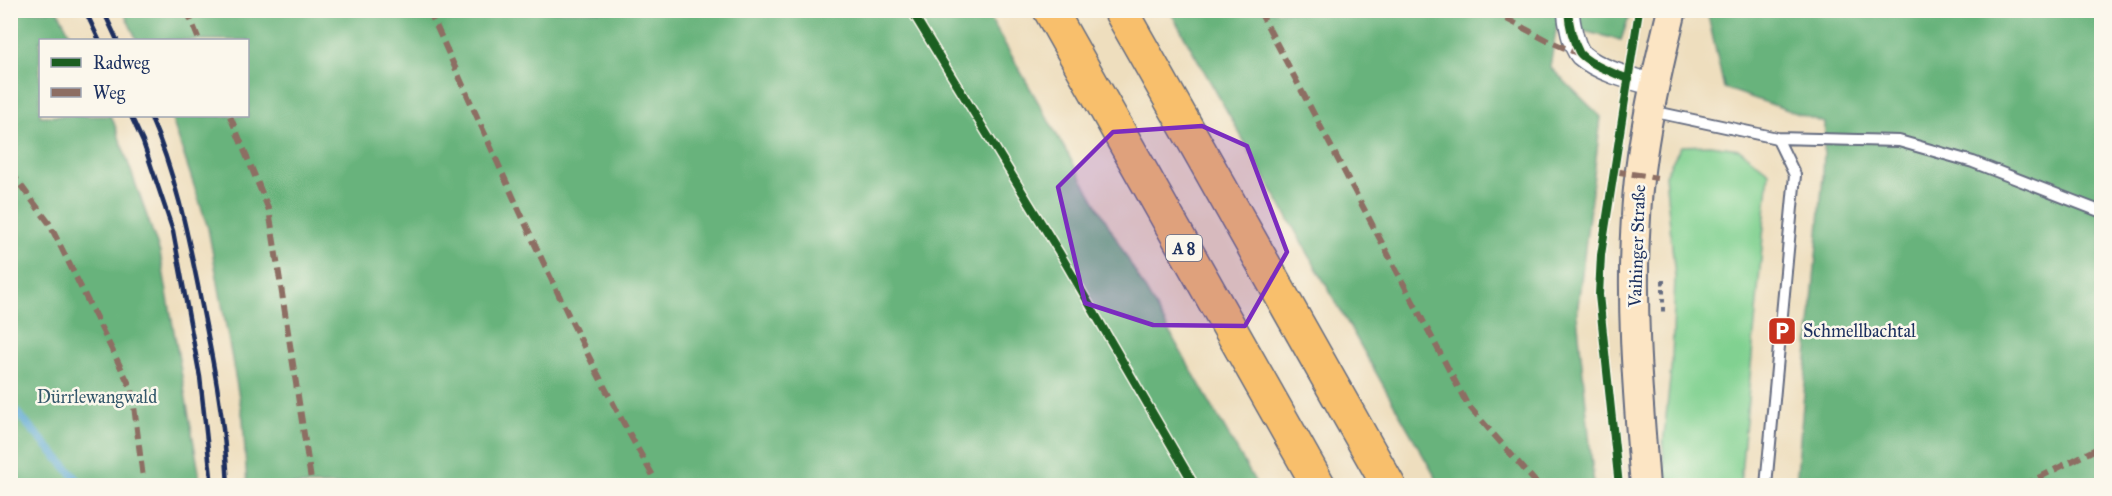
<svg xmlns="http://www.w3.org/2000/svg" width="2112" height="496" font-family="'IM FELL Great Primer',serif">
  <style>
    .green { fill: #81d191; stroke: #4e8078; stroke-width: 1.5 }
    .forest { fill: #68b37b; stroke: #42716c; stroke-width: 1.5 }
    .lines { fill: none; stroke-linecap: round; stroke-linejoin: round }
    .stream { stroke: #57a6d1; stroke-width: 8 }
    .service-casing { stroke: #656c80; stroke-width: 14 }
    .minor-casing { stroke: #656c80; stroke-width: 24 }
    .secondary-casing { stroke: #656c80; stroke-width: 32 }
    .motorway-casing { stroke: #656c80; stroke-width: 36 }
    .path { stroke: #656c80; stroke-width: 4; stroke-dasharray: 4.5 4.5; stroke-linecap: butt }
    .service { stroke: #fff; stroke-width: 10 }
    .minor { stroke: #fff; stroke-width: 21 }
    .secondary { stroke: #fce5c4; stroke-width: 28 }
    .motorway { stroke: #f8bf6c; stroke-width: 33 }
    .rail { stroke: #1b2f5e; stroke-width: 4.5 }
    .quiet { stroke: #8d6e63; stroke-width: 6; stroke-dasharray: 12 6; stroke-linecap: butt }
    .cycleway-casing { stroke: #fbf7ec; stroke-width: 11 }
    .cycleway { stroke: #1b5e20; stroke-width: 8 }
    .marked { fill: #7b2cbf; fill-opacity: 0.2; stroke: #7b2cbf; stroke-width: 4.5; stroke-linejoin: round }
    .labels { text-anchor: middle; stroke-width: 5; stroke-linejoin: round; paint-order: stroke }
    .shield { fill: #fbf7ec; stroke: #5e6b89; stroke-width: 1.5 }
    .shield-label { font-size: 16px; font-weight: bold; fill: #1b2f5e }
    .street-label { font-size: 18px; fill: #1b2f5e; stroke: #fbf7ec }
    .poi-label { font-size: 18px; fill: #1b2f5e; stroke: #fbf7ec; text-anchor: start }
    .park-label { font-size: 18px; fill: #34586b; stroke: #fbf7ec }
  </style>
  <rect width="100%" height="100%" fill="#fbf7ec"/>
  <filter id="ink" filterUnits="userSpaceOnUse"><feTurbulence type="fractalNoise" baseFrequency=".0167" numOctaves="2"/><feDisplacementMap in="SourceGraphic" scale="12" xChannelSelector="R" yChannelSelector="G"/><feConvolveMatrix kernelMatrix="1 2 1 2 8 2 1 2 1" color-interpolation-filters="sRGB"/></filter>
  <filter id="wash" filterUnits="userSpaceOnUse"><feTurbulence type="fractalNoise" baseFrequency=".008" numOctaves="4" result="noise"/><feDisplacementMap in="SourceGraphic" scale="24" xChannelSelector="R" yChannelSelector="G"/><feGaussianBlur stdDeviation="1.35" result="paint"/><feColorMatrix in="noise" values="0 0 0 0 0 0 0 0 0 0 0 0 0 0 0 0 0 1.4 0 .05"/><feComposite in="paint" operator="in"/></filter>
  <g filter="url(#wash)">
    <rect width="100%" height="100%" fill="#eedebe"/>
    <!-- green -->
    <path class="green" d="M1710 145 1739 149 1769 172 1740 485H1665L1663 445 1672 360 1675 277 1665 175 1681 146Z"/>
    <!-- forest -->
    <path class="forest" d="M10 11H58L73 40H40V116H110L113 120 160 253 199 472 200 485H11Z
      M123 11H986L1257 485H247L243 419 208 228 171 116H248V40H137Z
      M1170 11H1631L1621 40 1557 25 1550 67 1601 117 1577 314 1594 485H1440Z
      M1707 11H2101V485H1796L1823 176 1825 123 1724 88Z"/>
    <g class="lines">
      <!-- stream -->
      <path class="stream" d="M10 405 83 486"/>
    </g>
  </g>
  <g filter="url(#ink)">
    <g class="lines">
      <!-- service casing -->
      <g class="service-casing">
        <path id="service" d="M1651 111 1777 138 1899 141 1973 162 2102 212
          M1766 486 1795 175 1777 138"/>
      </g>
      <!-- minor casing -->
      <g class="minor-casing">
        <path id="minor" d="M1568 10C1569 22 1573 46 1581 55 1599 71 1632 79 1655 85"/>
      </g>
      <!-- secondary casing -->
      <g class="secondary-casing">
        <path id="secondary" d="M1645 486C1638 396 1630 306 1636 217 1639 150 1656 75 1672 10"/>
      </g>
      <!-- motorway casing -->
      <g class="motorway-casing">
        <path id="motorway" d="M1050 10 1319 486
          M1120 10 1389 486"/>
      </g>
      <!-- path -->
      <path class="path" d="M1633 49 1639 10
        M1663 280V314"/>
      <!-- service -->
      <use href="#service" class="service"/>
      <!-- minor -->
      <use href="#minor" class="minor"/>
      <!-- secondary -->
      <use href="#secondary" class="secondary"/>
      <!-- motorway -->
      <use href="#motorway" class="motorway"/>
      <!-- rail -->
      <path class="rail" d="M85 10 99 40
        M103 10 117 40
        M131 116 143 142 173 231 200 377 212 486
        M150 116C175 172 187 231 199 291 212 355 225 420 228 486"/>
      <!-- quiet -->
      <path class="quiet" d="M187 10 199 40
        M429 10C502 170 570 334 659 486
        M1259 10 1467 404 1539 486
        M1490 10 1546 40 1579 54
        M230 116 269 210 312 486
        M10 171 49 223 132 390 144 486
        M1614 171 1657 178
        M2022 486 2102 446"/>
      <!-- cycleway casing -->
      <g class="cycleway-casing">
        <path id="cycleway" d="M911 10 1059 252 1195 486
          M1568 10C1569 24 1572 39 1579 52 1585 62 1617 75 1629 79
          M1619 486 1599 295 1601 255 1639 10"/>
      </g>
      <!-- cycleway -->
      <use href="#cycleway" class="cycleway"/>
    </g>
  </g>
  <!-- marked area -->
  <path class="marked" d="M1202 126 1247 146 1287 252 1245 326 1153 325 1085 303 1058 187 1113 132Z"/>
  <!-- icons -->
  <defs>
    <g id="parking-square" transform="scale(1.5)"><rect x="-9" y="-9" width="18" height="18" rx="4" fill="#c8321e" stroke="#fbf7ec"/><path d="M-3.5-5.5H1a3.5 3.5 0 0 1 0 7H-1V5.5H-3.5ZM-1-3.4V-.6H.8a1.4 1.4 0 0 0 0-2.8Z" fill="#fff"/></g>
  </defs>
  <g fill-rule="evenodd">
    <use href="#parking-square" x="1782" y="331"/>
  </g>
  <g class="labels">
    <!-- shield labels -->
    <rect class="shield" x="1166" y="235" width="36" height="26" rx="4.5"/>
    <g class="shield-label">
      <text x="1184" y="254">A 8</text>
    </g>
    <!-- street labels -->
    <g class="street-label">
      <text transform="translate(1637 246) rotate(-88)" y="6">Vaihinger Straße</text>
    </g>
    <!-- poi labels -->
    <g class="poi-label">
      <text x="1803" y="337">Schmellbachtal</text>
    </g>
    <!-- park labels -->
    <g class="park-label">
      <text x="97" y="403">Dürrlewangwald</text>
    </g>
  </g>
  <!-- margin -->
  <rect width="2112" height="496" fill="none" stroke="#fbf7ec" stroke-width="36"/>
  <!-- legend -->
  <rect x="39" y="39" width="210" height="78" fill="#fbf7ec" stroke="#a1a7b3" stroke-width="1.5"/>
  <rect x="51" y="58" width="30" height="9" fill="#1b5e20" stroke="#a1a7b3" stroke-width="1.5"/>
  <text x="93" y="69" font-size="18" fill="#1b2f5e">Radweg</text>
  <rect x="51" y="88" width="30" height="9" fill="#8d6e63" stroke="#a1a7b3" stroke-width="1.5"/>
  <text x="93" y="99" font-size="18" fill="#1b2f5e">Weg</text>
</svg>
